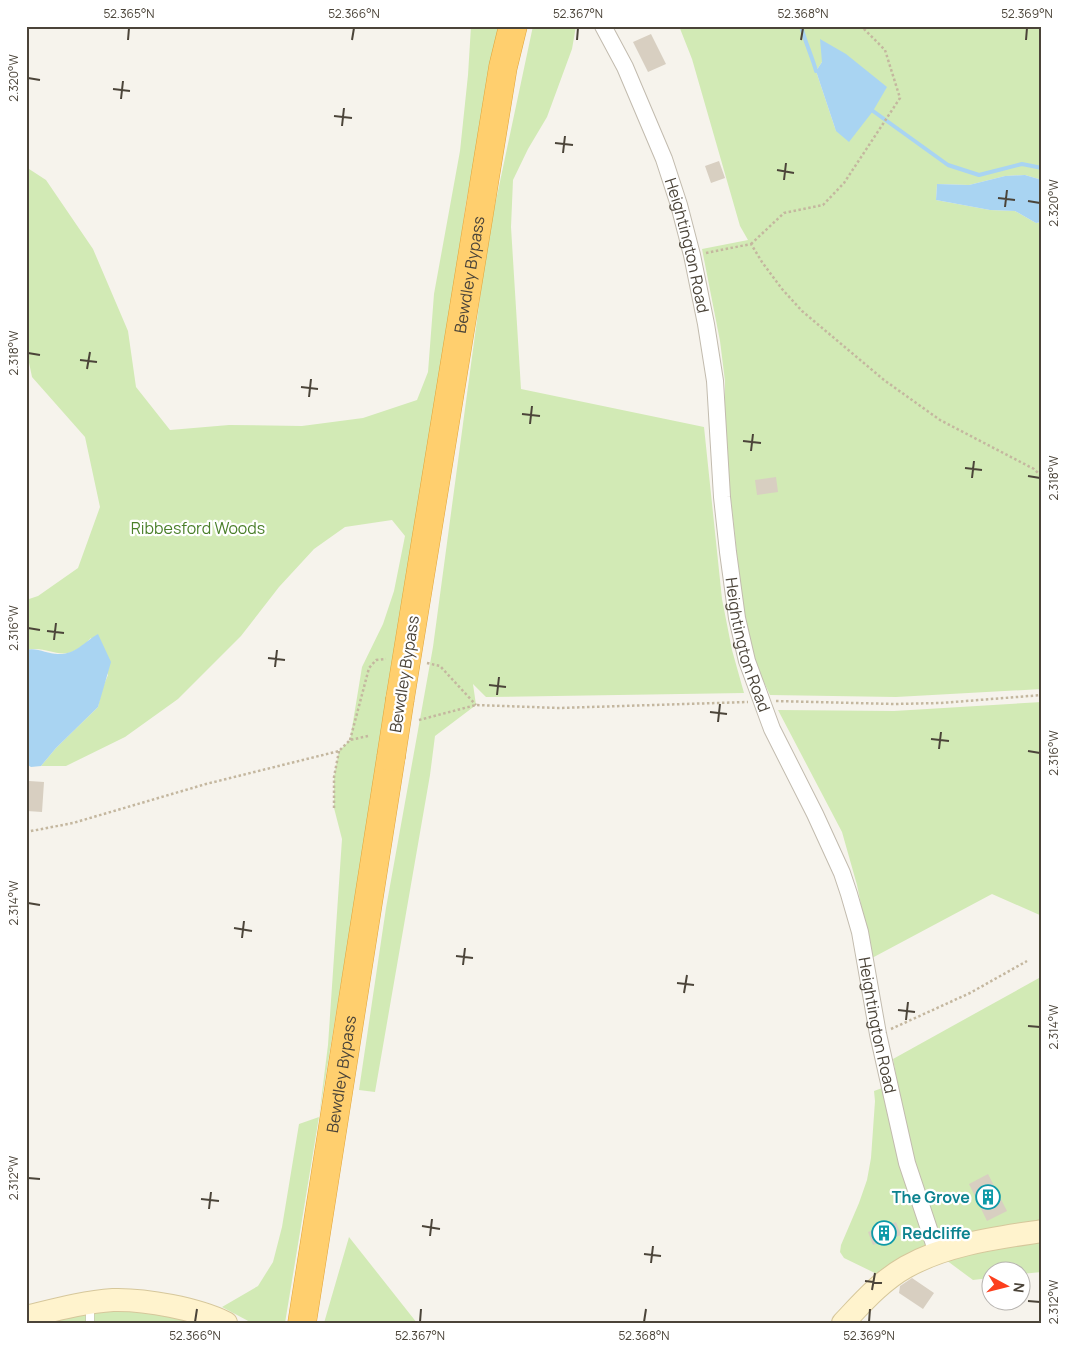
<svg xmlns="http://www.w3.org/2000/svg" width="1068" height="1349" font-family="Manrope,sans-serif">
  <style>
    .green { fill: #d2eab5; fill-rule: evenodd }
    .water { fill: #a9d4f2 }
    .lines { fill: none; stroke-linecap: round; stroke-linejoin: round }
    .stream { stroke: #a9d4f2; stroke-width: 4 }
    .building { fill: #d8cfc1 }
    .lane-casing { stroke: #c2bbae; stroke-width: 9 }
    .street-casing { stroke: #c2bbae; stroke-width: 18 }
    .secondary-casing { stroke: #d6c79b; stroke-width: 24 }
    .highway-casing { stroke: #e0a43c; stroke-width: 29 }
    .path { stroke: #c4b79f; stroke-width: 2.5; stroke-dasharray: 2.5 2.5; stroke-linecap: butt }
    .lane { stroke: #fff; stroke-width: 8 }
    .street { stroke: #fff; stroke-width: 16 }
    .secondary { stroke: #fff3cd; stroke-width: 22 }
    .highway { stroke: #ffcf6e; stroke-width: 28 }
    .highway-bridge-casing { stroke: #e0a43c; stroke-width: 29; stroke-linecap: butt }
    .highway-bridge { stroke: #ffcf6e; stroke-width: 28 }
    .ticks { fill: none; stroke: #4b4439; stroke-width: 2 }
    .labels { text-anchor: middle; stroke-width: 4.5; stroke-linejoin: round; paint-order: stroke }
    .street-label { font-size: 16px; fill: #4b4439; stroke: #fff }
    .park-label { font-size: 16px; fill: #4a7f2a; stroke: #fff }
    .culture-label { font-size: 16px; font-weight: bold; fill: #0d838f; stroke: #fff; text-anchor: end }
    .neatline { fill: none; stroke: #4b4439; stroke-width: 2 }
    .ticks-label { font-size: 12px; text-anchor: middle; fill: #4b4439 }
  </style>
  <rect width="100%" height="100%" fill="#f6f3ec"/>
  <!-- green -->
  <path class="green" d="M471 26H502L495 52 466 203 436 408 285 1323H252L222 1307 258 1286 273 1262 282 1227 299 1124 319 1117 328 1045 342 839 334 808V777L339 751 350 740 362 667 383 624 394 591 405 536 392 520 345 527 314 549 279 587 241 636 178 699 125 737 66 766H41L56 748 98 707 102 689 108 675 91 638C62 668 53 644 26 650V600L38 596 78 568 100 507 85 437 32 377 26 348V167L46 180 93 249 128 331 136 387 170 430 229 425 302 426 363 418 417 400 428 372 434 294 460 151 468 75Z
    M533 26H576L572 49 547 117 528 149 513 180 511 227 521 389 704 427 722 599 732 650 744 693 486 697 473 684 476 705 435 736 430 775 375 1092 359 1090 386 908 433 647 488 238Z
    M679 26H1042V180L1025 175 1005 176 969 185 937 184 936 200 990 210 1015 211 1036 223 1042 222V689L896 697 770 695 758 669 748 637 743 608 730 492 725 422V381L720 341 702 249 748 240 740 226 692 59ZM822 62 836 131 816 71Z
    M1042 702V916L992 894 872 958 857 885 842 832 778 710 894 711Z
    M1039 978 1042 987V1224L943 1248 910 1149 893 1059Z
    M885 1087 927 1246 879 1275 844 1258 840 1252 841 1245 859 1203 867 1180 871 1158 875 1101 874 1091Z
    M349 1237 417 1323H324Z
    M1042 1237V1272L1021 1274 1020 1272H990V1278L973 1280 946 1260Z
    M133 1309 203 1323H43L58 1317Z"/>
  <!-- water -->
  <path class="water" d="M820 39 846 54 887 87 873 111 849 142 836 131 816 71 822 62Z
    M1025 175 1042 180V222L1036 223 1015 211 990 210 936 200 937 184 969 185 1005 176Z
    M98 634 111 662 98 707 56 748 41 766 31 767 26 764V650C37 647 47 654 58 654 75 655 84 642 98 634Z"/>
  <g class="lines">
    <!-- stream -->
    <path class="stream" d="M801 26C805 42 812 56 816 71
      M873 111 948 165 979 175 1022 164 1042 168"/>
  </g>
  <!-- building -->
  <path class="building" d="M651 34 666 64 648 72 633 42Z
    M719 161 725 178 711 183 705 166Z
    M776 477 778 492 757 495 755 480Z
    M29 781 44 782 42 812 27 811Z
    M988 1174 1007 1211 987 1221 969 1184Z
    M896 1222 901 1235 873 1245 868 1232Z
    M912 1278 934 1293 923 1309 899 1293 900 1286Z"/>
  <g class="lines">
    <!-- lane casing -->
    <g class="lane-casing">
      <path id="lane" d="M90 1305V1323"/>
    </g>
    <!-- street casing -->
    <g class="street-casing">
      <g id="street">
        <path id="s1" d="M603 26 625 67 664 159 679 205 692 255 706 324 715 381 722 497 728 552 737 618 747 661 772 729 815 814 842 873 849 894 860 932 878 1034 907 1163 937 1253"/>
      </g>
    </g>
    <!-- secondary casing -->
    <g class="secondary-casing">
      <path id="secondary" d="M26 1317C55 1310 84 1302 113 1300 145 1299 198 1309 226 1323
        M843 1323C862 1303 881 1281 906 1267 947 1244 996 1238 1042 1231"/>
    </g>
    <!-- highway casing -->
    <g class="highway-casing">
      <g id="highway">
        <path id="s2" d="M400 699 503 67 513 26"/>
        <path id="s3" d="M302 1323 391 757"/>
      </g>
    </g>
    <!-- path -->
    <path class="path" d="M751 244 784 213 823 205 844 183 900 98 885 50 861 26
      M706 253 751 244 762 262 782 289 802 311 884 380 940 420 1034 469 1042 477
      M427 663 440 666 476 705
      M776 701 894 704 941 703 1042 695
      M419 720 476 705 559 708 748 702
      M350 740 369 668 376 660 386 659
      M334 808V777L339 751
      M26 832 73 823 206 784 339 751 350 740 368 736
      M891 1029 970 993 1027 961"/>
    <!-- lane -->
    <use href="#lane" class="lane"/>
    <!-- street -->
    <use href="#street" class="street"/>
    <!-- secondary -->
    <use href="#secondary" class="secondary"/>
    <!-- highway -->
    <use href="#highway" class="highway"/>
    <!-- highway-bridge casing -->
    <g class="highway-bridge-casing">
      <path id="highway-bridge" d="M391 757 400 699"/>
    </g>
    <!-- highway-bridge -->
    <use href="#highway-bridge" class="highway-bridge"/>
  </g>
  <!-- ticks -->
  <path class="ticks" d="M128 40 129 28M352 40 354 28M577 40 578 28M801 40 803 28M1026 40 1027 28M28 78 40 80M113 89 130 91M121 99 123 81M334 116 352 118M342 126 344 108M555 143 573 145M563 153 565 136M777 170 794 173M784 180 786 163M998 198 1015 200M1028 201 1040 203M1005 207 1007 190M28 353 40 355M80 360 97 362M87 369 90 352M301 387 318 389M309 397 311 379M522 414 540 416M530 424 532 406M743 441 761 443M751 451 753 434M965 468 982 470M1028 476 1040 478M972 478 974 461M28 628 40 630M47 631 64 633M54 640 56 623M268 658 285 660M275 667 277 650M489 685 506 687M497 695 499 677M710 712 727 714M718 722 720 704M931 739 949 741M939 749 941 732M1028 751 1040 753M28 903 40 905M234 928 252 931M242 938 244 921M456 956 473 958M463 965 465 948M677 983 694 985M684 993 687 975M898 1010 915 1012M906 1020 908 1002M1028 1026 1040 1027M28 1178 40 1179M201 1199 219 1201M209 1209 211 1192M422 1226 440 1229M430 1236 432 1219M644 1254 661 1256M651 1263 653 1246M865 1281 882 1283M872 1290 875 1273M1028 1301 1040 1302M195 1322 197 1309M420 1322 421 1309M644 1322 646 1309M869 1322 870 1309"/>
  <!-- icons -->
  <defs>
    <g id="building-ring" transform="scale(1.25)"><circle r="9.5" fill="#fff" stroke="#0f9aa8" stroke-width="1.5"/><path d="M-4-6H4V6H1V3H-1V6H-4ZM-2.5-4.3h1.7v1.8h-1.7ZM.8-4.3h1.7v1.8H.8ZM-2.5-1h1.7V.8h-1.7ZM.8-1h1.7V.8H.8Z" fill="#0f9aa8"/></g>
  </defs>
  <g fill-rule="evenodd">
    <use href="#building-ring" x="988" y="1197"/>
    <use href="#building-ring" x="884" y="1233"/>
  </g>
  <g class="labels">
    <!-- street labels -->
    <g class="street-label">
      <text dy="6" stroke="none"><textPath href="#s1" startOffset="236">Heightington Road</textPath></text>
      <text dy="6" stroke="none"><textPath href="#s2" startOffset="430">Bewdley Bypass</textPath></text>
      <text dy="6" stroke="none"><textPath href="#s1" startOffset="641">Heightington Road</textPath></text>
      <text transform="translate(404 674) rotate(-81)" y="6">Bewdley Bypass</text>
      <text dy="6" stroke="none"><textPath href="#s1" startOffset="1046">Heightington Road</textPath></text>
      <text dy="6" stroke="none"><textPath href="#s3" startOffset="252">Bewdley Bypass</textPath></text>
    </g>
    <!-- park labels -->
    <g class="park-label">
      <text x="198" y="534">Ribbesford Woods</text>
    </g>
    <!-- culture labels -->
    <g class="culture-label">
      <text x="970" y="1203">The Grove</text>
      <text x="902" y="1239" text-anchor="start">Redcliffe</text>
    </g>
  </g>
  <!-- border -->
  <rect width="1068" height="1349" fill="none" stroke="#ffffff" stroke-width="55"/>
  <!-- north arrow -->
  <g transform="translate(1006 1286) rotate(97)"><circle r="24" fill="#ffffff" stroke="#b7b4b0"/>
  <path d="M0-4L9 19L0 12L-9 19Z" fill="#fc3f1d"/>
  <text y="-8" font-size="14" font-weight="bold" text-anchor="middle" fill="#4b4439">N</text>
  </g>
  <rect x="28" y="28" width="1012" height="1294" class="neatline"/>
  <g class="ticks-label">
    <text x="129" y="18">52.365°N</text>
    <text x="354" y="18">52.366°N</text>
    <text x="578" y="18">52.367°N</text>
    <text x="803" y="18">52.368°N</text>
    <text x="1027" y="18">52.369°N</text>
    <text transform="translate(14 78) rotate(-90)" y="4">2.320°W</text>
    <text transform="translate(1054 203) rotate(-90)" y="4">2.320°W</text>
    <text transform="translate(14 353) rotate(-90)" y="4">2.318°W</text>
    <text transform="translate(1054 478) rotate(-90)" y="4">2.318°W</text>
    <text transform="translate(14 628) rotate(-90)" y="4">2.316°W</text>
    <text transform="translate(1054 753) rotate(-90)" y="4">2.316°W</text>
    <text transform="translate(14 903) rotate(-90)" y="4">2.314°W</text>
    <text transform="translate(1054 1027) rotate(-90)" y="4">2.314°W</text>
    <text transform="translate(14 1178) rotate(-90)" y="4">2.312°W</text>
    <text transform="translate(1054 1302) rotate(-90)" y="4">2.312°W</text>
    <text x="195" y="1340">52.366°N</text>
    <text x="420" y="1340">52.367°N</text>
    <text x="644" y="1340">52.368°N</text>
    <text x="869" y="1340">52.369°N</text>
  </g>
</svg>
